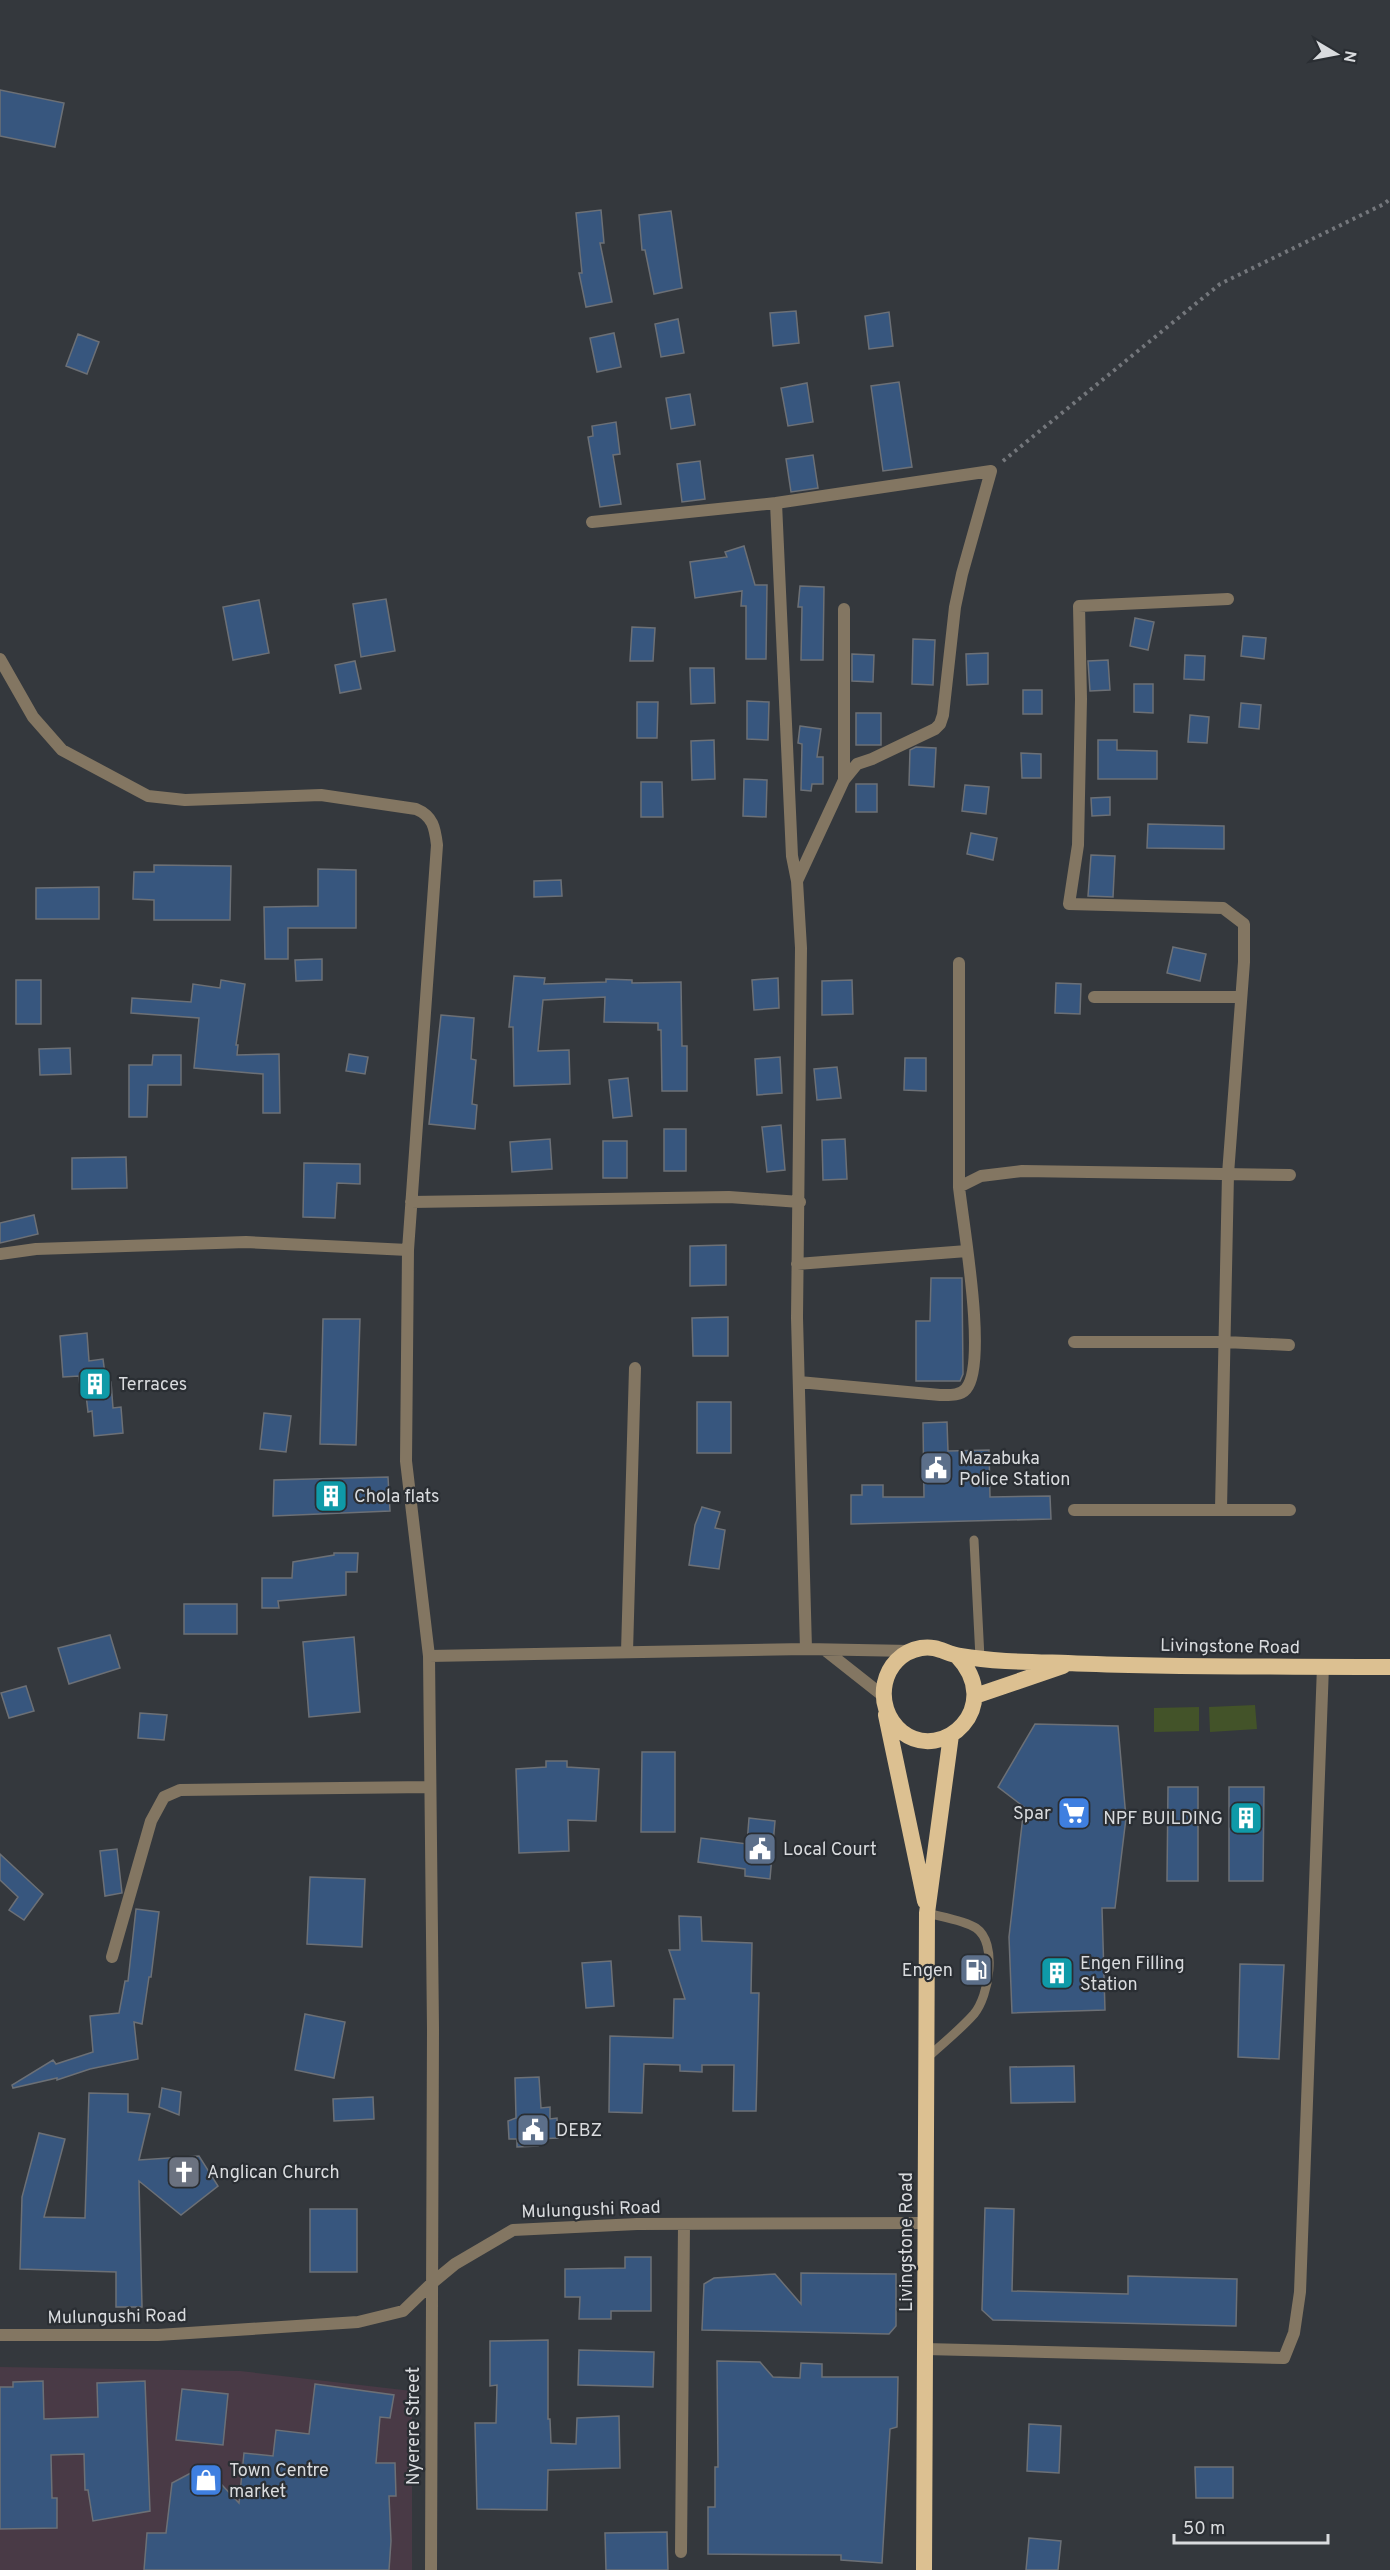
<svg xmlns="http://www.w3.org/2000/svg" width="1390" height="2570" font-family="Overpass,sans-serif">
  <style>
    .commercial { fill: #493a46 }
    .green { fill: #435329 }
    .building { fill: #37567e; stroke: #6c7076; stroke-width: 1.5 }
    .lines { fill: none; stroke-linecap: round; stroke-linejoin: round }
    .path { stroke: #74777c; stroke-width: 4; stroke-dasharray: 3 4.5; stroke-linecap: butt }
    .service { stroke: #837662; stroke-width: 9 }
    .minor { stroke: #837662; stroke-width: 12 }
    .trunk { stroke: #dcc091; stroke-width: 16 }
    .labels { text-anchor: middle; stroke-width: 4.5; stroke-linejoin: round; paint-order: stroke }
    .poi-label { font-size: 18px; fill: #d9dbde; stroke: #2a2e33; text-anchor: start }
    .street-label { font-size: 18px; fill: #d9dbde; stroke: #2a2e33 }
  </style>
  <rect width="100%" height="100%" fill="#34383d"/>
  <!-- commercial -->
  <path class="commercial" d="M0 2367 240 2371 412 2391V2570H0Z"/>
  <!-- green -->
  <path class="green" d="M1255 1705 1257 1729 1210 1732 1209 1707Z
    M1199 1707V1731L1154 1732V1708Z"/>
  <!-- building -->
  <path class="building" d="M0 90 64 103 55 147 0 136Z
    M601 210 604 243H600L612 302 586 307 579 273H582L576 213Z
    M671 211 682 288 654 294 645 250H642L639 215Z
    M796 311 799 343 773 346 770 313Z
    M889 312 893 346 869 349 865 316Z
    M678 319 684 353 661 357 655 324Z
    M614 333 621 367 597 372 590 338Z
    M78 334 99 342 87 374 66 366Z
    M899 382 912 467 883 471 871 386Z
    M807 383 813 422 788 426 781 388Z
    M690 394 695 425 671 429 666 398Z
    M616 422 620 454 613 455 621 504 600 507 588 437 593 436 592 426Z
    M813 455 818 488 791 492 786 459Z
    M700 461 705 499 682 502 677 464Z
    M744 546 755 585H767L766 659H746V606H741L742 591 695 598 690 562 727 557 725 552Z
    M800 586 824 587 823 660H801L802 607H798Z
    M386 599 395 651 361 657 353 604Z
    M259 600 269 653 233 660 223 607Z
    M1135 618 1154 622 1148 650 1130 646Z
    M632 627 655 628 653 661H630Z
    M1243 636 1266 638 1264 659 1241 656Z
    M913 639 935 640 933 685 912 684Z
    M988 653V684L967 685 966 654Z
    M852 654 874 655 873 682 852 681Z
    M1185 655 1205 656 1204 680 1184 679Z
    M1108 660 1110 690 1090 691 1088 661Z
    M355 661 361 689 340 693 335 665Z
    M690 668H714L715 703 691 704Z
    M1134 684H1153V713L1134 712Z
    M1023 690H1042V714H1023Z
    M747 701 769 702 768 740 747 739Z
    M637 702H658L657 738H637Z
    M1241 703 1261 705 1259 729 1239 727Z
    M856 713H881V745H856Z
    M1190 715 1209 717 1207 743 1188 742Z
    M800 726 821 729 817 757H823V784H812L811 791 801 790 802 744 798 743Z
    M714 740 715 779 692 780 691 741Z
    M1098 740H1117V750L1157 751V779H1098Z
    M916 747 936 748 934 787 909 785 910 750Z
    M1021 753 1041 754V778H1022Z
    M744 779 767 780 766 817 743 816Z
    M641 782H662L663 817H641Z
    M856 784H877V812H856Z
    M965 785 989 787 986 814 962 811Z
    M1110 797V815L1092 816 1091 798Z
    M1148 824 1224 826V849L1147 848Z
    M971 833 997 838 993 860 967 854Z
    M1091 855 1115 856 1113 897 1088 896Z
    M154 865 231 866 230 920H154V900L133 899 134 872H154Z
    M318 869 356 870V928H288V959H265L264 907 318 906Z
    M561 880 562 896 534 897V881Z
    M99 887V919H36V888Z
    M1173 947 1206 954 1200 981 1167 973Z
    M322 959V980L296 981 295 960Z
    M514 976 545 978 544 984 606 982V979L632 980V983L681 982 682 1046H687V1091H662L661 1030H658V1023L604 1022 605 997 543 1000 538 1051 569 1050 570 1084 514 1086 513 1027H509Z
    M778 978 779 1008 754 1010 752 980Z
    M16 980H41V1024H16Z
    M221 980 245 984 236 1045H238L237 1055 279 1054 280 1113H263V1074L194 1068 199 1018 131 1013 132 998 191 1002 193 984 220 988Z
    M852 980 853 1014 822 1015V981Z
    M1056 983 1081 984 1080 1014 1055 1013Z
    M441 1015 474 1018 471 1059 476 1060 472 1104 477 1105 475 1129 429 1124Z
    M70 1048 71 1074 40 1075 39 1049Z
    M349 1054 368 1057 365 1074 346 1071Z
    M153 1055H181V1085H148L147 1117H129V1065H152Z
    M780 1057 782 1093 757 1095 755 1059Z
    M905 1058H926V1091L904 1090Z
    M837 1067 841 1098 817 1100 814 1069Z
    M628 1078 632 1116 613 1118 609 1080Z
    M781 1125 785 1170 767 1172 762 1127Z
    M664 1129H686V1171H664Z
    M550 1139 552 1169 512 1172 510 1142Z
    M845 1139 847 1179 823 1180 822 1140Z
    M603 1141H627V1178H603Z
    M126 1157 127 1188 72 1189V1158Z
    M304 1163 360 1164V1184L337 1183 335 1218 303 1217Z
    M34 1215 38 1234 0 1243V1223Z
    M726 1245V1285L690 1286V1246Z
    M931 1278H962L963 1374 960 1381H916V1321H930Z
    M728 1317V1356H693L692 1318Z
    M323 1319H360L356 1445 320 1444Z
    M87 1333 89 1361 103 1359 106 1382H111L113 1408 121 1407 123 1433 94 1436 92 1411 88 1412 85 1386 80 1387 79 1376 63 1377 60 1336Z
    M697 1402H731V1453H697Z
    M264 1413 291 1416 286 1452 260 1449Z
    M947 1422 948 1451 989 1450 990 1497 1050 1496 1051 1519 851 1524V1495H862V1485H883V1497H924L923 1423Z
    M388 1477 390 1511 273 1516 274 1480Z
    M702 1507 720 1512 715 1528 725 1530 719 1569 689 1565 695 1525Z
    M334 1553H358L357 1572H346V1595L278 1601 279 1608H262V1578H292L293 1562 334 1555Z
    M184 1604H237V1634H184Z
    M110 1635 120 1668 69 1684 58 1648Z
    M354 1637 360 1712 309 1717 303 1642Z
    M26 1686 34 1711 9 1718 1 1693Z
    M140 1713 167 1715 164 1740 138 1738Z
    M1035 1724 1118 1726 1126 1818 1115 1908H1102L1105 2010 1012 2013 1009 1937 1024 1807 998 1787Z
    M642 1752H675V1832H641Z
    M546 1761H567V1767L599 1769 596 1821 568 1820 569 1851 519 1853 516 1769 546 1767Z
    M1168 1787H1198V1881H1167Z
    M1229 1787H1264L1263 1881H1229Z
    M749 1818 775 1821 770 1879 745 1876V1869L698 1862 701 1838 747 1844Z
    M117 1849 122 1893 105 1896 100 1851Z
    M0 1854 43 1894 24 1920 9 1910 18 1897 0 1880Z
    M310 1877 365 1879 362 1947 307 1944Z
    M136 1909 159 1912 151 1977H149L142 2024 134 2022 138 2059 90 2069 57 2080V2078L13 2088 12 2085 53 2060 56 2064 93 2052 90 2016 119 2013 125 1981H128Z
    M679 1916 701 1917 702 1941 752 1943 751 1993H759L756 2111H733L734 2065H702V2072L680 2071V2065L644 2064 642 2113 609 2112 610 2036 673 2038 674 1999H685L669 1950H680Z
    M611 1961 614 2006 586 2008 582 1963Z
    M1240 1964 1284 1965 1279 2059 1238 2057Z
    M305 2014 345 2022 334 2078 295 2070Z
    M1074 2066 1075 2102 1011 2103 1010 2067Z
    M539 2077 541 2108 550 2107V2119L557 2118 558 2138 537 2139 538 2146 517 2147V2139H509L508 2121 516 2118 515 2078Z
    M162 2088 181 2092 179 2115 159 2107Z
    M89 2093 128 2094V2112L150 2114 139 2160 199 2156 218 2186 181 2215 139 2181 142 2307H116V2272L20 2269 22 2197 39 2133 65 2139 44 2217 85 2218Z
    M373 2097 374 2119 334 2121 333 2099Z
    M985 2208 1014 2209 1012 2291 1128 2294V2276L1237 2279 1236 2326 993 2320 982 2310Z
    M310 2209H357V2272H310Z
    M625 2257H651V2311H611V2319H579L580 2297H565V2269L625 2268Z
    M801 2273 896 2274V2326L889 2334 702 2330 704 2284 714 2278 775 2274 801 2304Z
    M548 2340V2419H550L551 2443 576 2444 577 2418 619 2416 620 2468 548 2470 547 2510 477 2509 475 2423H496L497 2385 490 2386V2341Z
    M579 2350 654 2352 653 2387 578 2385Z
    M717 2361 760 2362 773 2377 800 2378 801 2363 822 2364V2377H898L897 2427 890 2429 882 2563 841 2560V2555L708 2554V2507H715V2467H718Z
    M43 2381 44 2419 98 2417 97 2383 145 2381 150 2511 93 2521 88 2490H85L84 2454 51 2455 52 2498H57V2528L0 2529V2387H13V2382Z
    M315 2384 394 2395 390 2418 380 2417 376 2463H395L396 2496H389L391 2541 389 2570H144L147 2533H166L172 2483 204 2466 239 2503 244 2453 273 2456 276 2430 309 2434Z
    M182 2389 228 2394 223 2445 176 2440Z
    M1029 2424 1061 2426 1059 2473 1027 2471Z
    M1195 2467H1233V2498H1196Z
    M667 2532 668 2570H606L605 2533Z
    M1029 2538 1061 2541 1058 2570H1026Z"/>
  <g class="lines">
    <!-- path -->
    <path class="path" d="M1003 461 1220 284 1384 204 1390 199"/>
    <!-- service -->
    <path class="service" d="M974 1540 980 1658
      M927 2058C942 2044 960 2030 974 2014 989 1996 998 1943 976 1928 964 1920 942 1917 927 1913"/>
    <!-- minor -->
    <path class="minor" d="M592 522 776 503
      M0 659 33 717 62 750 148 796 185 800 321 795 416 809C433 816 435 828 437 845L408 1250 406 1461 429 1656 433 2029 431 2570
      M844 779V609
      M797 881 844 780 857 764 872 759 935 729 940 724 943 715 955 607 962 574 991 471 776 503 792 856 797 881 801 948 797 1318 806 1649
      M1094 997H1241
      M959 1187V963
      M411 1202 729 1197 800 1202
      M0 1254 36 1249 246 1242 408 1250
      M797 1264 967 1251
      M1074 1342H1225L1289 1345
      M799 1382 940 1395C949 1395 960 1396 966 1389 988 1364 963 1224 959 1187L981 1176 1022 1171 1290 1175
      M1221 1509 1228 1174 1244 962V924L1223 908 1069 904 1078 845 1081 699 1079 606 1228 599
      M1074 1510H1290
      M825 1650 882 1695
      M627 1652 635 1368
      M429 1656 806 1649 910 1651
      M112 1957 151 1821 164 1797 180 1790 430 1787
      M0 2335H158L358 2322 403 2311 432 2283 455 2264 513 2230 637 2224 925 2223
      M925 2349 1284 2358 1294 2333 1300 2292 1323 1666
      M681 2552 684 2224"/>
    <!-- trunk -->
    <path class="trunk" d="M957 1656C1005 1706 943 1764 902 1732 871 1707 881 1655 921 1648 937 1645 946 1654 960 1656 995 1662 1033 1662 1068 1663 1175 1668 1283 1666 1390 1667
      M975 1696 1063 1666
      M886 1715 925 1901
      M924 2570 927 1913 951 1735"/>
  </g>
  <!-- icons -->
  <defs>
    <g id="building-square" transform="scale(1.725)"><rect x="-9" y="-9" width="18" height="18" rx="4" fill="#0f9aa8" stroke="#2a2e33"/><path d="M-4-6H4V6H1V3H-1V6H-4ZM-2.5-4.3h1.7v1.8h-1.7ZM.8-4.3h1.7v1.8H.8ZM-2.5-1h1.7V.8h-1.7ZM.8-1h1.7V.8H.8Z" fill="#fff"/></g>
    <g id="civic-square" transform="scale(1.725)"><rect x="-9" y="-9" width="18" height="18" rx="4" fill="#5c6f8a" stroke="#2a2e33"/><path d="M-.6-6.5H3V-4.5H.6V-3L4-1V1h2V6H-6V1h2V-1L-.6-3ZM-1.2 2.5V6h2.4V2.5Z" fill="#fff"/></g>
    <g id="supermarket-square" transform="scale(1.725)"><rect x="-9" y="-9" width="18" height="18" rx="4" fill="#3f7fe0" stroke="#2a2e33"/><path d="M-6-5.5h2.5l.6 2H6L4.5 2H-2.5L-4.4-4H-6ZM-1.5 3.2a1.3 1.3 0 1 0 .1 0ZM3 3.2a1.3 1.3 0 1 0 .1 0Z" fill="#fff"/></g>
    <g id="fuel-square" transform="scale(1.725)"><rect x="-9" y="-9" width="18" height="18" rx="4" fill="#5c6f8a" stroke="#2a2e33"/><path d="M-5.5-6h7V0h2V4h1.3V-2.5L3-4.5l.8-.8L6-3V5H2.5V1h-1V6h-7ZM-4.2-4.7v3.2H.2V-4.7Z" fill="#fff"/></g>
    <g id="church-square" transform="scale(1.725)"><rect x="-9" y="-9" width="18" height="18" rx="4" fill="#6b7280" stroke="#2a2e33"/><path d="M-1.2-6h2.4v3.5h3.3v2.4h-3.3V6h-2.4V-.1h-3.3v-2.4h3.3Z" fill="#fff"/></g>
    <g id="shop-square" transform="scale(1.725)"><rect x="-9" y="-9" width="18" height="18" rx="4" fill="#3f7fe0" stroke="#2a2e33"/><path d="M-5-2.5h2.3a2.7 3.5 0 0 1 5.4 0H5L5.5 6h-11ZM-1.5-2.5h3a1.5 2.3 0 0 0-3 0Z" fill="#fff"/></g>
  </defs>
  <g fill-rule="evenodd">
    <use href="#building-square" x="95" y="1384"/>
    <use href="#civic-square" x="936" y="1468"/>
    <use href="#building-square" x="331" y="1496"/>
    <use href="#supermarket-square" x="1074" y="1813"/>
    <use href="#building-square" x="1246" y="1818"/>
    <use href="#civic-square" x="760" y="1849"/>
    <use href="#fuel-square" x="976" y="1970"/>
    <use href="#building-square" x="1057" y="1973"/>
    <use href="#civic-square" x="533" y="2130"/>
    <use href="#church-square" x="184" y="2172"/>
    <use href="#shop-square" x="206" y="2480"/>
  </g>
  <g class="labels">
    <!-- poi labels -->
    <g class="poi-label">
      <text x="118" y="1390">Terraces</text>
      <text x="959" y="1464">Mazabuka<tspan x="959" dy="21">Police Station</tspan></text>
      <text x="354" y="1502">Chola flats</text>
      <text x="1051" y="1819" text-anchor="end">Spar</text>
      <text x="1223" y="1824" text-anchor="end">NPF BUILDING</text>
      <text x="783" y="1855">Local Court</text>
      <text x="1080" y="1969">Engen Filling<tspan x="1080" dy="21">Station</tspan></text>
      <text x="953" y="1976" text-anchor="end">Engen</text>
      <text x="556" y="2136">DEBZ</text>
      <text x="207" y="2178">Anglican Church</text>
      <text x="229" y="2476">Town Centre<tspan x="229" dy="21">market</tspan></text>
    </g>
    <!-- street labels -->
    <g class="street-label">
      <text transform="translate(1230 1646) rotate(1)" y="6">Livingstone Road</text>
      <text transform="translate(591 2209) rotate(-2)" y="6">Mulungushi Road</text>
      <text transform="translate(906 2242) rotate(-90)" y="6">Livingstone Road</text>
      <text transform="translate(117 2316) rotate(-1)" y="6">Mulungushi Road</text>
      <text transform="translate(413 2426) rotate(-90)" y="6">Nyerere Street</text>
    </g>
  </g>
  <!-- north arrow -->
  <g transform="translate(1336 54) rotate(100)" stroke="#2a2e33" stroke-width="4.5" paint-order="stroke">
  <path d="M0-4.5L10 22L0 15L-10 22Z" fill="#d9dbde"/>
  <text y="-9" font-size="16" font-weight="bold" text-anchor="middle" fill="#d9dbde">N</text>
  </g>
  <!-- scale -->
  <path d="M1174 2534v9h154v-9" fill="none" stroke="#d9dbde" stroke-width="3"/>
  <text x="1183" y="2534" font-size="18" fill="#d9dbde" stroke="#2a2e33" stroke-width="4.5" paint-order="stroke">50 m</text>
</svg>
